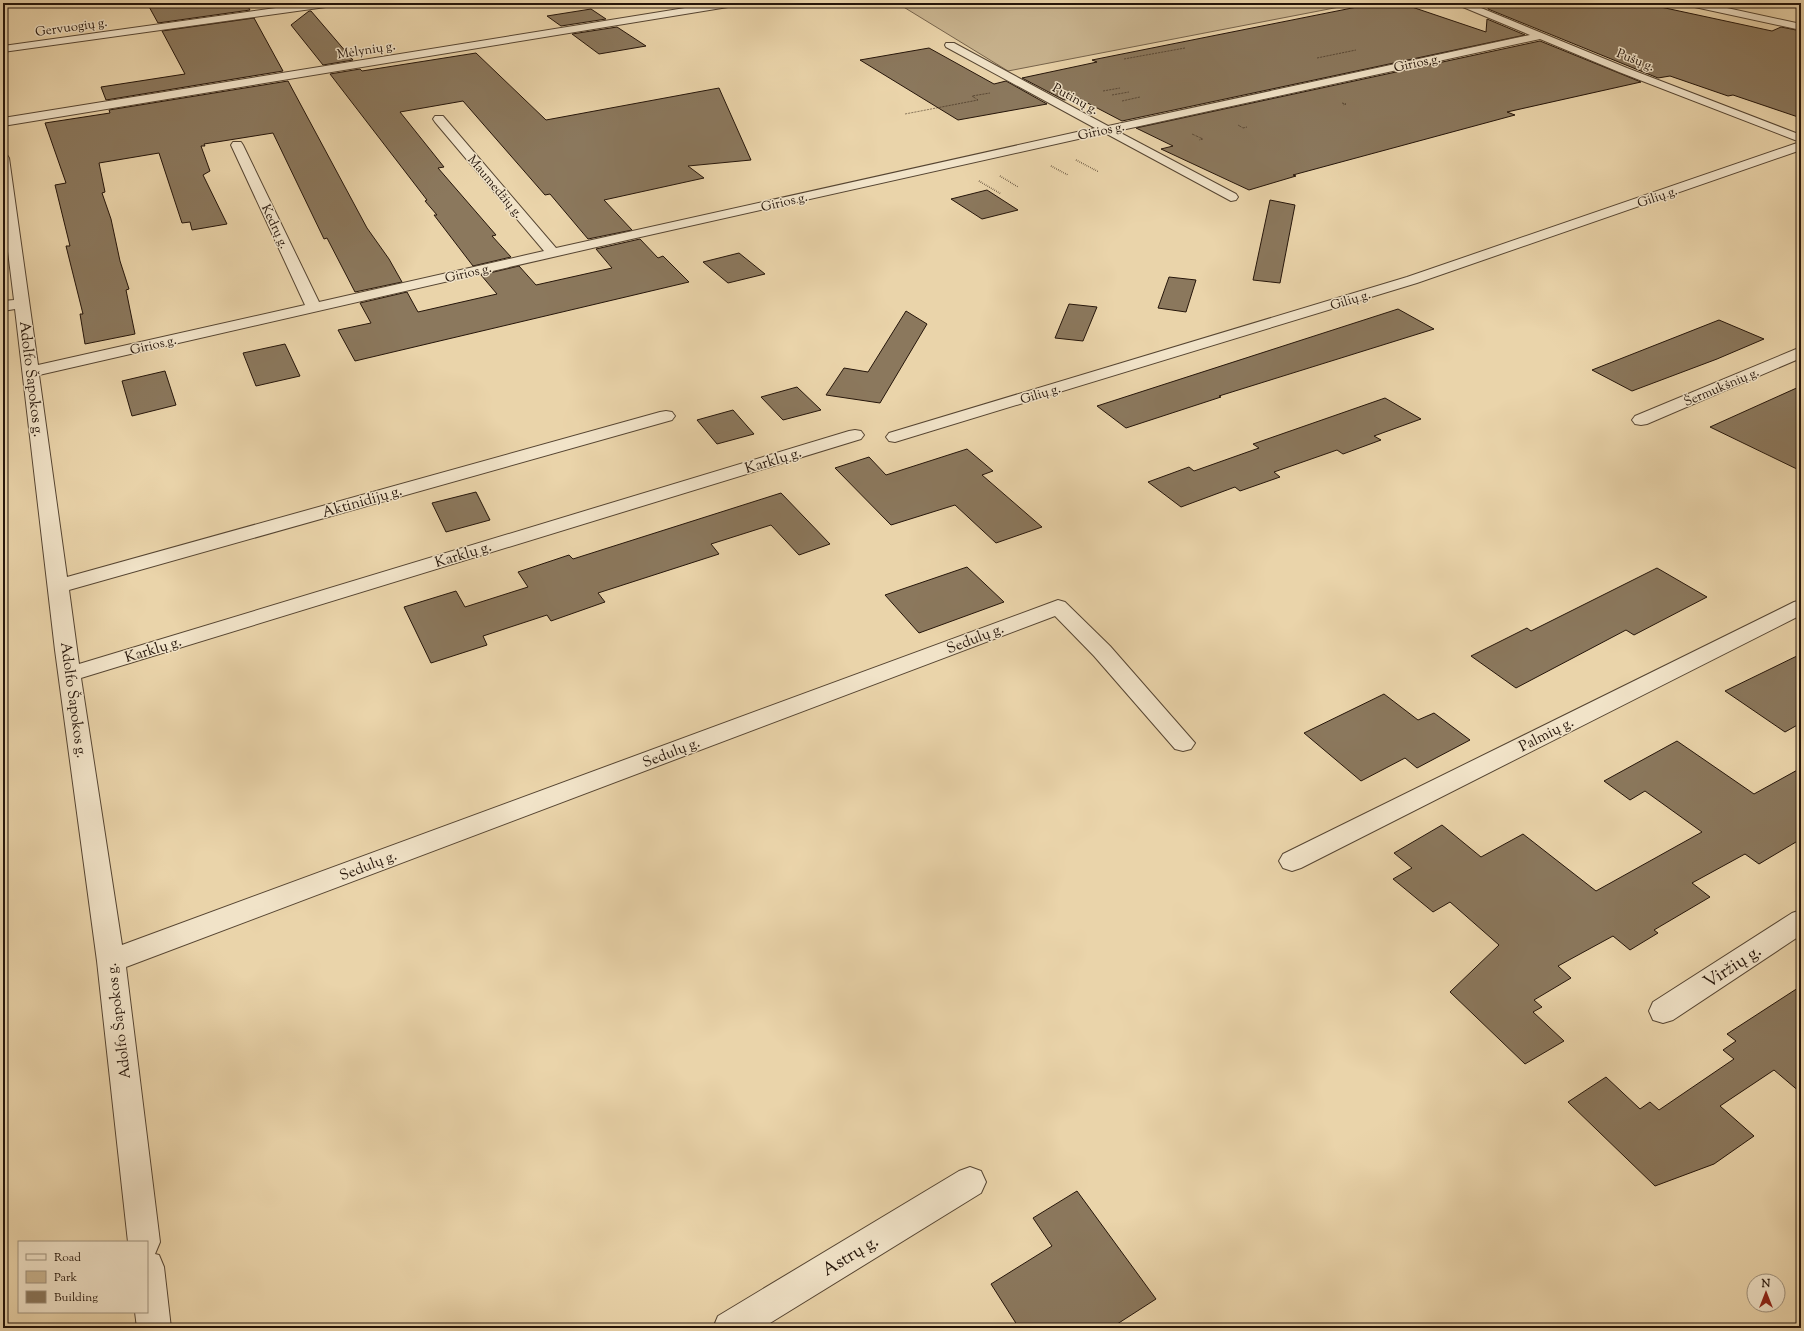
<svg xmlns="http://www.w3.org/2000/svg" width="1804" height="1331" font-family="'Sorts Mill Goudy',serif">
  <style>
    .green { fill: #c9b48f; stroke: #77644c }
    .building { fill: #8b785d; stroke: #25150a }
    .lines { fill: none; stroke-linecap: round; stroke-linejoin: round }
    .minor-casing { stroke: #564532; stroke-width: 2 }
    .path-far1 { stroke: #25150a; stroke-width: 1; stroke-dasharray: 0.5 1; stroke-linecap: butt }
    .path { stroke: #25150a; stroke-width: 1.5; stroke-dasharray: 0.5 1.5; stroke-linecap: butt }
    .minor { fill: #f1e3c8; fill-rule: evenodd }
    .labels { text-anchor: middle; stroke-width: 3; stroke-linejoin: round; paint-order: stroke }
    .far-street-label { font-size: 13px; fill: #25150a; stroke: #f1e3c8 }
    .street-label { font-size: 15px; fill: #25150a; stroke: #f1e3c8 }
    .near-street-label { font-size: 18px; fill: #25150a; stroke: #f1e3c8 }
  </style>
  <rect width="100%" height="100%" fill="#ead4aa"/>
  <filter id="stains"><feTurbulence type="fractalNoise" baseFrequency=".005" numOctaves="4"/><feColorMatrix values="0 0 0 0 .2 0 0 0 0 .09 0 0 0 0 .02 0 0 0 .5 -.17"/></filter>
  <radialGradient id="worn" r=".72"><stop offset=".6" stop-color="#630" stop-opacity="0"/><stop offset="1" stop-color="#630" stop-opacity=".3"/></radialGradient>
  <!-- green -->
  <path class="green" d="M897 3H1360L1008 71Z"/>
  <!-- building -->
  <path class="building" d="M147 3H246L250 10 158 23Z
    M1377 3H1400L1486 32 1487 19 1525 35 1122 121 1078 98 1064 100 1022 78 1097 62 1092 60Z
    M1489 3H1642L1772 31 1781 27 1801 31V118L1733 95 1728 96 1670 76 1658 78 1488 9Z
    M591 9 606 19 561 26 547 16Z
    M309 11H311L353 60 323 65 291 25Z
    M254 18 283 71 106 100 101 87 185 74 162 31Z
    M617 27 646 46 599 54 572 34Z
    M1540 41 1641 82 1507 112 1515 115 1293 175 1296 176 1249 190 1161 149 1173 146 1136 128Z
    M929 48 994 84 1006 81 1047 104 958 120 860 60Z
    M476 53 546 120 719 88 751 160 688 166 704 178 604 200 632 230 588 239 550 194 545 195 463 101 400 112 444 167 438 168 496 235 492 236 511 257 473 266 434 215H437L425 201 427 200 330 74 360 69 362 71Z
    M288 81 367 228 389 259 402 282 355 292 327 238 324 239 273 133 204 144 205 146H201L210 171 203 175 227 224 192 230 190 222 182 223 159 153 99 163 105 192 102 193 111 219 120 261 129 289 126 290 135 334 85 344 80 314H83L66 246H70L55 185 66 183 45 123 110 113 109 110Z
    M987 190 1018 210 982 219 951 199Z
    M1270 200 1295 205 1280 283 1253 280Z
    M640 239 658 258 663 256 689 282 355 361 338 330 371 323 360 303 407 292 418 312 497 294 481 275 519 266 536 285 612 268 596 249Z
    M739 253 765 274 728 283 703 262Z
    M1169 277 1196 280 1186 312 1158 308Z
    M1069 304 1097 307 1083 341 1055 338Z
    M1398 309 1434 329 1219 396 1221 397 1126 428 1097 406Z
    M906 311 927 324 880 403 826 395 844 368 868 372Z
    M1719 320 1764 339 1717 359 1632 391 1592 370Z
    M285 344 300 376 256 386 243 353Z
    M165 371 176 405 132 416 122 381Z
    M1801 386V471L1710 427Z
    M797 387 821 410 783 420 761 397Z
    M1385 398 1421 419 1374 436 1381 440 1343 454 1337 450 1274 472 1280 477 1240 491 1235 487 1181 507 1148 482 1189 467 1194 471 1259 448 1253 444Z
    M733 410 754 434 717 444 697 420Z
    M967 449 993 471 982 475 1042 527 996 543 955 505 891 525 835 468 869 457 886 475Z
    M476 492 490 520 446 532 432 503Z
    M781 493 830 544 799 555 771 525 711 544 719 554 598 593 605 602 551 621 547 615 483 636 487 645 431 663 404 607 456 591 465 607 528 587 518 572 569 555 573 559Z
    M967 567 1004 602 919 633 885 595Z
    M1657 568 1707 597 1634 635 1626 630 1516 688 1471 656 1527 628 1531 631Z
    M1801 654V723L1785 732 1725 691Z
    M1384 694 1418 720 1434 713 1470 740 1417 768 1405 758 1361 781 1304 733Z
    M1677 741 1754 794 1801 768V839L1759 864 1745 854 1692 883 1710 897 1654 930 1658 933 1630 950 1613 936 1558 966 1571 978 1534 1000 1542 1007 1533 1012 1564 1041 1525 1064 1450 992 1499 945 1450 902 1433 912 1393 879 1412 868 1394 853 1442 825 1481 857 1523 834 1596 891 1702 832 1645 791 1630 800 1604 781Z
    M1801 986V1093L1774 1070 1720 1106 1754 1136 1714 1164 1655 1186 1568 1102 1606 1077 1640 1109 1650 1102 1659 1110 1734 1059 1723 1050 1736 1041 1727 1034Z
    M1077 1191 1156 1299 1111 1328H1019L991 1284 1052 1246 1033 1218Z"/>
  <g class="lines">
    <!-- minor casing -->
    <g class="minor-casing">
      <path id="minor" d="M3 3H12L10 5 3 6Z
        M312 3H338L333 6 3 52V46Z
        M716 3H739L734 6 3 126V118Z
        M1456 3H1469L1627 68 1801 135V150L1417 283 895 442 889 441 886 437 889 433 1407 277 1800 142 1619 72 1540 39 1117 131 1236 194 1238 197 1236 200 1231 201 1105 133 636 238 39 375 67 577 660 412 666 411 672 412 675 416 672 420 69 590 79 664 849 431 855 430 861 431 864 435 861 439 81 678 122 945 1058 600 1065 602 1110 646 1195 743 1191 749 1183 751 1175 749 1094 656 1055 616 126 967 160 1242 155 1254 159 1255 164 1267 171 1328H137L135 1312H147V1242H128L97 961 55 650 15 309 3 311V301L14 300 3 211V154L7 155 9 158 38 365 305 305 231 145 233 142H241L243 145 319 302 544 251 435 122 433 119 435 116H443L556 248 1095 128 946 47 945 45 946 43H954L1108 126 1530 35 1458 5Z
        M1685 3H1704L1801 24V30L1690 6Z
        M1801 347V358L1647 424 1641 425 1635 424 1632 420 1635 416Z
        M1801 600V615L1301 868 1292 871 1283 868 1279 861 1283 854 1794 602Z
        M1801 910V935L1673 1020 1663 1023 1653 1020 1649 1011 1653 1002 1792 913Z
        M970 1167 981 1171 986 1182 981 1193 762 1328H713L718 1316 959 1171Z"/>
    </g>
    <!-- path-far1 -->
    <path class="path-far1" d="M1317 58 1356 50
      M1124 59 1185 48
      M1103 91 1120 88
      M1112 95 1129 92
      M1122 101 1140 97
      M1342 103 1346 104 1343 105
      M905 114 978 100 972 96 990 93
      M1238 125 1243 128 1247 127
      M1192 134 1203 139 1199 140"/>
    <!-- path -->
    <path class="path" d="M1076 160 1099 172
      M1051 166 1068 175
      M1000 176 1018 187
      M979 181 1001 194"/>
    <!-- minor -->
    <use href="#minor" class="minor"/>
  </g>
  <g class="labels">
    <!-- far-street labels -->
    <g class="far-street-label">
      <text transform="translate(71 26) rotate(-8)" y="5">Gervuogių g.</text>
      <text transform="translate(366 49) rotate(-9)" y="5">Mėlynių g.</text>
      <text transform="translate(1636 59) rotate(22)" y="5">Pušų g.</text>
      <text transform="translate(1417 62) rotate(-12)" y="5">Girios g.</text>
      <text transform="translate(1076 98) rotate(29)" y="5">Putinų g.</text>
      <text transform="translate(1101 130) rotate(-12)" y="5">Girios g.</text>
      <text transform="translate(496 186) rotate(50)" y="5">Maumedžių g.</text>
      <text transform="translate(1657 196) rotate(-19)" y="5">Gilių g.</text>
      <text transform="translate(784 201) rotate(-13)" y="5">Girios g.</text>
      <text transform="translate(276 226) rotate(65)" y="5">Kedrų g.</text>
      <text transform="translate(468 272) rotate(-13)" y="5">Girios g.</text>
      <text transform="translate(1350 299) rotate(-17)" y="5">Gilių g.</text>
      <text transform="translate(153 344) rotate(-13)" y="5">Girios g.</text>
      <text transform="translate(1721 386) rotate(-23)" y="5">Šermukšnių g.</text>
      <text transform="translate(1040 393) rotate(-17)" y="5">Gilių g.</text>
    </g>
    <!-- street labels -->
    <g class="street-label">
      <text transform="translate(32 379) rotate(83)" y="5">Adolfo Šapokos g.</text>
      <text transform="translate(773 460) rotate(-17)" y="5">Karklų g.</text>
      <text transform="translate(362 501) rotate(-16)" y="5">Aktinidijų g.</text>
      <text transform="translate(463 554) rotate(-17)" y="5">Karklų g.</text>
      <text transform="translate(975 638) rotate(-21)" y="5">Sedulų g.</text>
      <text transform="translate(153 649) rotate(-17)" y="5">Karklų g.</text>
      <text transform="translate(74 700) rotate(82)" y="5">Adolfo Šapokos g.</text>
      <text transform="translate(1546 734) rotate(-27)" y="5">Palmių g.</text>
      <text transform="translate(671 752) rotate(-21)" y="5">Sedulų g.</text>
      <text transform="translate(368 865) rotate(-21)" y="5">Sedulų g.</text>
      <text transform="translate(118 1021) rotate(-97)" y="5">Adolfo Šapokos g.</text>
    </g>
    <!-- near-street labels -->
    <g class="near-street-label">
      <text transform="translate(1732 966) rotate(-33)" y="6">Viržių g.</text>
      <text transform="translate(850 1255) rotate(-31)" y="6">Astrų g.</text>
    </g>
  </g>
  <!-- margin -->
  <rect width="1804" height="1331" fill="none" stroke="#ead4aa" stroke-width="16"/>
  <rect x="4" y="4" width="1796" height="1323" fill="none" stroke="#25150a" stroke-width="2"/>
  <rect x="8" y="8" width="1788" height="1315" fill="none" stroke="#25150a"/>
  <!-- legend -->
  <rect x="18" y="1241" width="130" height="72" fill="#f1e3c8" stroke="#9f917c"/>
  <rect x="26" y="1254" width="20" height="6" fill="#f1e3c8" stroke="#9f917c"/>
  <text x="54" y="1261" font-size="12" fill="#25150a">Road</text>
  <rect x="26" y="1271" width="20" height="12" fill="#c9b48f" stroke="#9f917c"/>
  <text x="54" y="1281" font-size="12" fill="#25150a">Park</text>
  <rect x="26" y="1291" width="20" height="12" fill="#8b785d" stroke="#9f917c"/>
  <text x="54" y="1301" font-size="12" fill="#25150a">Building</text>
  <!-- north arrow -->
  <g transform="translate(1766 1293)"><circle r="19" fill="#f1e3c8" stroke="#9f917c"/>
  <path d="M0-3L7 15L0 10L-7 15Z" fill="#8f2418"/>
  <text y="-6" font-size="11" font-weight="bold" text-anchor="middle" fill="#25150a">N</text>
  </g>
  <rect width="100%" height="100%" filter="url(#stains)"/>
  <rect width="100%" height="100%" fill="url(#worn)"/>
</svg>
